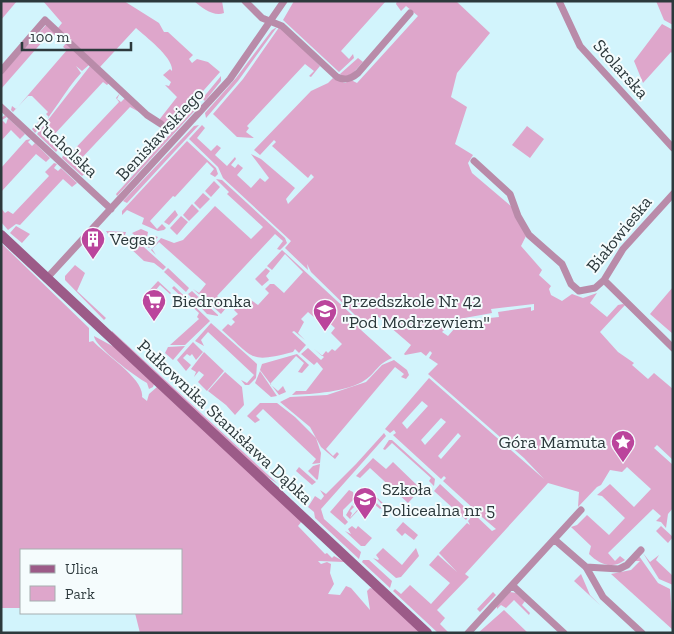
<svg xmlns="http://www.w3.org/2000/svg" width="674" height="634" font-family="'Zilla Slab',serif">
  <style>
    .green { fill: #dea6cb; fill-rule: evenodd }
    .lines { fill: none; stroke-linecap: round; stroke-linejoin: round }
    .street { stroke: #b98ba9; stroke-width: 7 }
    .secondary { stroke: #9c5b88; stroke-width: 10 }
    .labels { text-anchor: middle; stroke-width: 4; stroke-linejoin: round; paint-order: stroke }
    .street-label { font-size: 18px; fill: #2c393c; stroke: #f5fcfd }
    .poi-label { font-size: 18px; fill: #2c393c; stroke: #f5fcfd; text-anchor: start }
  </style>
  <rect width="100%" height="100%" fill="#d2f4fc"/>
  <!-- green -->
  <path class="green" d="M1 1H17L1 20Z
    M43 1H124L159 23 164 32H168L193 55 189 59 192 63 197 59 208 62 220 72 163 136 161 134 164 128 159 120 177 97 165 85 169 86 171 82 163 75 170 69 172 71C174 58 146 37 136 28L100 67 58 28 62 23Z
    M194 1H222L224 13C214 17 202 8 194 1Z
    M294 1H386L341 51 349 59 353 54 354 58 339 72 283 20Z
    M397 1H456L490 33 457 73 451 97 467 107 455 144 473 155 468 163 472 173 512 207 526 236 521 246 542 270 539 275 551 286 549 289 551 295 562 301 572 294 583 298 597 293 590 303 607 317 618 305 623 304 625 305 600 332 618 352 634 363 632 365 648 379 654 373 673 389V460L657 445 654 448 673 465V508L668 514 666 528 661 522 656 521 661 516 653 509 608 553 615 561 620 556 625 560C612 570 599 564 589 554L591 546 571 527 577 525 587 515 609 535 625 518 602 496 597 495 610 484 634 507 651 489 627 467 622 472 610 470 601 485 597 487 578 507 579 492 548 483 465 574 469 577 437 610 445 618 440 624 449 633H438L393 591 395 589 401 594 410 585 431 604 450 583 429 565 438 555 457 572 439 553 467 523 470 525 468 521 474 514 492 531 496 529 476 512 479 508 475 510 443 481 446 478 444 476 441 479 393 435 396 433 394 430 390 433 385 429 429 378 544 479 524 458 428 374 438 364 429 358 432 353 430 351 426 356 421 352 405 355 404 354 411 345 375 314 368 322 356 316 311 272 307 264 308 270 285 248 291 241 223 178 218 167 189 139 202 125 205 128 197 138 211 151 217 145 221 148 215 155 227 166 235 157 236 159 231 165 235 168 238 164 243 168 237 175 251 188 260 178 265 182 269 178 251 154 261 159 295 188 286 199 288 204 314 177 311 174 308 178 272 146 276 142 274 140 260 155 254 150 311 91 328 83 333 78 345 83 351 80 357 83 418 16 406 6 401 11 396 4ZM534 304V310L531 311V307L498 312 499 317 461 321 448 336 442 332 448 326 451 328 459 319 492 313 491 309ZM422 401 428 406 407 429 402 423ZM441 418 446 422 425 445 421 440ZM458 433 461 436 441 459 438 456Z
    M656 1H673V25L664 20Z
    M662 24 673 30V54L671 52 643 83 634 61Z
    M46 25 62 39 50 33 1 89V75Z
    M280 26 320 66 311 77 309 76 314 71 305 64 247 126 249 128 246 132 254 138 237 137 213 114 243 79Z
    M277 27 238 81 206 118 205 113 236 78 272 30Z
    M66 43 89 65 82 71 76 66 81 73C65 90 53 115 35 133L32 129 42 118 45 121 49 117 46 114 48 112 32 96H28L13 112 11 110 12 106 16 109 67 50 63 47Z
    M358 58 363 62 352 74 344 77 340 74Z
    M90 66 109 83 107 85 103 82 50 139 59 148 56 152 37 134Z
    M221 76V81L205 101 202 99Z
    M120 93 117 99 121 102 125 98 141 113 130 107 76 164 86 173 82 176 62 158 64 153 68 156 119 102 116 98Z
    M199 102 200 105 117 196 116 194Z
    M5 115 7 117 2 120 6 124 8 118 25 134 20 139 11 130 1 141V118Z
    M199 125 127 203 123 201 194 126Z
    M527 126 544 139 530 158 512 145Z
    M31 139 28 142 32 146 35 143 50 158 46 162 36 154 1 192V168L26 140Z
    M187 141 216 168 218 174 215 177 210 174 214 169 207 162 175 197 173 196 150 221 157 229 162 224 166 228 164 230 158 231 142 224 144 218 127 210 122 215V211Z
    M54 163 57 164 54 168 58 171 61 168 77 183 72 187 63 179 20 225 16 224 8 230 1 222V208L5 213 8 211 13 214 49 176 45 172Z
    M216 179 222 180 285 238 287 243 280 250 277 249 283 241 275 234 217 296 224 303 229 299 231 302 221 314 193 289 199 293 206 284 159 242 152 249 156 255 151 250 161 238 174 243 183 240 215 206 251 239 263 227 227 194 229 192Z
    M214 181 220 187 211 197 205 191Z
    M203 193 210 199 200 209 194 203Z
    M192 204 199 211 189 221 183 215Z
    M175 210 178 215 169 225 164 222Z
    M181 216 188 222 177 235 170 228Z
    M16 226 30 234 22 243 10 233Z
    M141 229 148 232 147 237 153 240 155 236 158 237 149 248 132 233Z
    M106 231 126 232 125 235 132 240 135 239 166 267 163 270 154 263 144 261 115 234 111 238Z
    M1 243 89 328V342L93 341C104 354 145 379 142 397L147 401 149 394 157 387 302 521 298 526 325 554 327 553 332 558 334 556 345 562 318 561 321 564 327 562 331 564 330 573 334 584 328 594 340 595 346 586 351 588 370 610 367 591 370 588 375 589 422 633H140L135 613H181V550H21V608H1Z
    M282 250 364 326 361 330 392 358C377 364 376 373 365 380 348 392 312 394 292 395L296 391H306L323 369 317 362 314 365 301 354 308 348 321 360 324 357 314 349 322 356 326 351 328 353 332 349 335 351 342 344 331 333 335 328 325 319 321 323 308 312 301 319 304 322 298 333 305 340 294 331 292 332 306 345 299 353 295 349 293 352C249 363 255 359 222 330L228 324 231 326 235 322 232 319 238 314 234 310 243 301 251 300 258 305 269 293 265 289 270 284H274L284 293 303 272 285 254 272 270 267 266Z
    M75 265 85 273 77 291 106 318 104 320 65 280V276Z
    M168 268 189 288 186 292 164 272Z
    M266 268 270 271 266 276 269 280 262 286 255 279Z
    M158 281 171 293 170 294 160 285 149 298 145 295Z
    M174 286 210 321 185 345H170L199 319 197 317 199 313 172 288Z
    M673 287V334L650 314Z
    M192 291 218 315V316L207 314 188 294Z
    M211 323 257 364 256 378 249 385H245L241 380 247 383 254 375 208 332 201 340 204 346 195 341Z
    M112 331 278 484 260 472 112 333Z
    M94 336 116 348 154 384 153 387 149 389 147 383C136 377 94 346 94 336Z
    M193 342 203 352 196 360 192 354 190 356 187 354 183 358 191 365 186 371 177 360Z
    M185 346 173 360 165 353 168 347Z
    M204 352 224 371 207 391 198 382 204 375 199 371 194 377 196 372 191 369Z
    M297 354 309 365 302 373 298 372 304 363 296 356 270 384 278 391 283 386 286 392 279 395 260 370 262 364Z
    M394 360 407 370 409 375 406 379 401 377 404 374 395 367 326 449 333 456 337 452 339 454 335 459 321 447 310 427 280 402 290 397 327 395 366 382 382 365Z
    M260 371 277 396 271 397 255 383Z
    M225 372 242 387 244 405 235 415 226 405 208 391Z
    M260 403H277L295 417 316 438 321 453 320 463 312 464 316 459 263 409 256 416 260 420 255 423 247 416Z
    M384 433 386 436 321 509 324 519 361 552 359 559 315 518 314 512 308 507 315 496 321 500 324 496 320 490 326 494 356 464Z
    M389 440H392L435 479 434 486 429 481 431 478 392 443 385 450 383 449Z
    M373 458 386 469 393 462 421 489 408 503 370 468 360 478 356 476Z
    M320 464 318 479 317 480 308 471 313 466Z
    M299 467 316 482 312 485 296 471Z
    M440 484 471 513 466 520 434 491Z
    M349 490 353 492 354 499 343 510V516L348 522 345 525 330 512Z
    M369 490 385 505 384 507 373 494 370 497 382 508 380 509 367 498 366 494Z
    M357 501H362L364 504 350 519 346 515 352 505 354 507 350 511 352 513 350 518 359 508 353 504Z
    M403 522 418 535 414 540 405 533 402 536 396 530Z
    M352 526 356 529 358 526 372 538 365 546H361L345 531 351 534 348 529Z
    M661 526 673 537 668 543 656 531Z
    M383 548 402 565 416 548 419 556 401 577 396 578 373 558 378 560 379 559 376 555Z
    M643 553 650 562 659 555 656 560 673 576V585L659 579Z
    M639 556 658 583 670 589 673 630 611 574 631 570 640 561H634Z
    M363 560H369L392 581 390 588 362 562Z
    M581 574 590 595 601 606 574 581Z
    M493 592 496 595 480 612 477 609Z
    M510 592 516 593 525 601 522 605 530 613 529 615 514 600 506 608 501 605 497 609V606Z
    M504 610 528 633H478Z"/>
  <g class="lines">
    <!-- street -->
    <path class="street" d="M245 1 262 18 282 26 337 77C345 81 351 79 358 73L410 13
      M559 1 580 46 673 148
      M1 71 45 20 147 115 161 124
      M1 107 111 209
      M474 161 510 194 518 216 529 235 562 264 571 284 579 291 595 288 604 280 623 249 673 194
      M47 278 230 79 284 1
      M604 280 673 348
      M555 540 586 567 603 597 642 633
      M586 567 619 569 627 565 641 550
      M512 585 564 633
      M468 633 581 510"/>
    <!-- secondary -->
    <path class="secondary" d="M1 235 427 633"/>
  </g>
  <!-- icons -->
  <defs>
    <g id="building-pin" transform="scale(1.25)"><path d="M0 17L-7.5 6A9.5 9.5 0 1 1 7.5 6Z" fill="#bb459c" stroke="#f5fcfd"/><path d="M-4-6H4V6H1V3H-1V6H-4ZM-2.5-4.3h1.7v1.8h-1.7ZM.8-4.3h1.7v1.8H.8ZM-2.5-1h1.7V.8h-1.7ZM.8-1h1.7V.8H.8Z" fill="#fff"/></g>
    <g id="supermarket-pin" transform="scale(1.25)"><path d="M0 17L-7.5 6A9.5 9.5 0 1 1 7.5 6Z" fill="#bb459c" stroke="#f5fcfd"/><path d="M-6-5.5h2.5l.6 2H6L4.5 2H-2.5L-4.4-4H-6ZM-1.5 3.2a1.3 1.3 0 1 0 .1 0ZM3 3.2a1.3 1.3 0 1 0 .1 0Z" fill="#fff"/></g>
    <g id="school-pin" transform="scale(1.25)"><path d="M0 17L-7.5 6A9.5 9.5 0 1 1 7.5 6Z" fill="#bb459c" stroke="#f5fcfd"/><path d="M0-5L7-2L0 1L-7-2ZM-4 1L0 2.5L4 1V4Q0 6-4 4Z" fill="#fff"/></g>
    <g id="sight-pin" transform="scale(1.25)"><path d="M0 17L-7.5 6A9.5 9.5 0 1 1 7.5 6Z" fill="#bb459c" stroke="#f5fcfd"/><path d="M0-6L1.8-2.2L6-1.7L2.9 1.2L3.7 5.4L0 3.3L-3.7 5.4L-2.9 1.2L-6-1.7L-1.8-2.2Z" fill="#fff"/></g>
    <g id="university-pin" transform="scale(1.25)"><path d="M0 17L-7.5 6A9.5 9.5 0 1 1 7.5 6Z" fill="#bb459c" stroke="#f5fcfd"/><path d="M0-5L7-2L0 1L-7-2ZM-4 1L0 2.5L4 1V4Q0 6-4 4Z" fill="#fff"/></g>
  </defs>
  <g fill-rule="evenodd">
    <use href="#building-pin" x="93" y="239"/>
    <use href="#supermarket-pin" x="154" y="301"/>
    <use href="#school-pin" x="325" y="311"/>
    <use href="#sight-pin" x="623" y="442"/>
    <use href="#university-pin" x="365" y="499"/>
  </g>
  <g class="labels">
    <!-- street labels -->
    <g class="street-label">
      <text transform="translate(621 69) rotate(48)" y="6">Stolarska</text>
      <text transform="translate(160 134) rotate(-47)" y="6">Benisławskiego</text>
      <text transform="translate(66 147) rotate(43)" y="6">Tucholska</text>
      <text transform="translate(619 234) rotate(-51)" y="6">Białowieska</text>
      <text transform="translate(225 422) rotate(43)" y="6">Pułkownika Stanisława Dąbka</text>
    </g>
    <!-- poi labels -->
    <g class="poi-label">
      <text x="110" y="245">Vegas</text>
      <text x="172" y="307">Biedronka</text>
      <text x="342" y="307">Przedszkole Nr 42<tspan x="342" dy="21">"Pod Modrzewiem"</tspan></text>
      <text x="606" y="448" text-anchor="end">Góra Mamuta</text>
      <text x="382" y="495">Szkoła<tspan x="382" dy="21">Policealna nr 5</tspan></text>
    </g>
  </g>
  <!-- border -->
  <rect width="674" height="634" fill="none" stroke="#2c393c" stroke-width="5"/>
  <!-- legend -->
  <rect x="20" y="549" width="162" height="65" fill="#f5fcfd" stroke="#a5aeb0"/>
  <rect x="30" y="565" width="25" height="8" fill="#9c5b88" stroke="#a5aeb0"/>
  <text x="65" y="574" font-size="15" fill="#2c393c">Ulica</text>
  <rect x="30" y="586" width="25" height="15" fill="#dea6cb" stroke="#a5aeb0"/>
  <text x="65" y="599" font-size="15" fill="#2c393c">Park</text>
  <!-- scale -->
  <path d="M22 42v8h109v-8" fill="none" stroke="#2c393c" stroke-width="2.5"/>
  <text x="30" y="42" font-size="15" fill="#2c393c" stroke="#f5fcfd" stroke-width="4" paint-order="stroke">100 m</text>
</svg>
